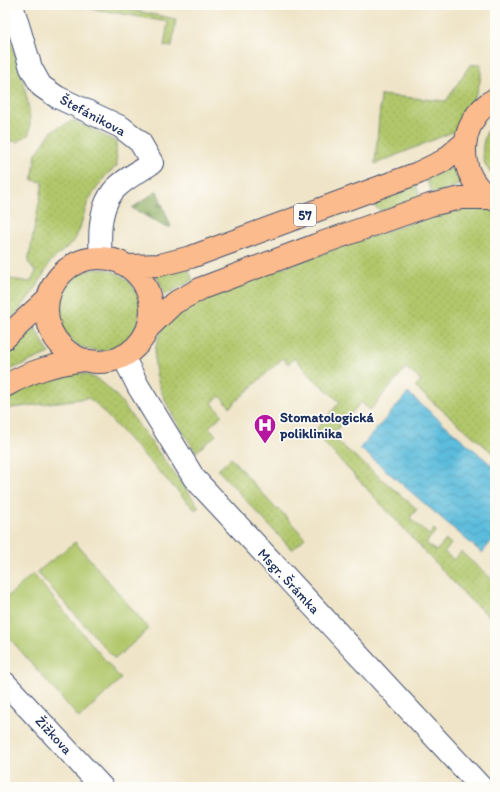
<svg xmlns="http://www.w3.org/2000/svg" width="500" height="792" font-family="Itim,sans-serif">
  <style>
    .grass { fill: url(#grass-dots); stroke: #667b64 }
    .forest { fill: url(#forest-firs); stroke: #546e5e }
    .park { fill: #b1c76b; stroke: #667b64 }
    .water { fill: url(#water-waves); stroke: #3c769c }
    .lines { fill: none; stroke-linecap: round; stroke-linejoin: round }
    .street-casing { stroke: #3b4a6e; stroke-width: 24 }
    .primary-casing { stroke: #3b4a6e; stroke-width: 24 }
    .street { stroke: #fff; stroke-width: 22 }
    .primary { stroke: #fbbb8c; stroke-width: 22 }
    .labels { text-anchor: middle; stroke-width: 3.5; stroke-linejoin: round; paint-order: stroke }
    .shield { fill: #fdfcf7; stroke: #5f6c8c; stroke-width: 1 }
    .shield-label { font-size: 13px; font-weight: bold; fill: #1b2f5e }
    .street-label { font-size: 14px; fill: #1b2f5e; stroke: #fdfcf7 }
    .poi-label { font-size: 14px; font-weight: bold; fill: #1b2f5e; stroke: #fdfcf7; text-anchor: start }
  </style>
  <defs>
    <pattern id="grass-dots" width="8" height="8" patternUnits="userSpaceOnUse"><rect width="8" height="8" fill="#b1c76b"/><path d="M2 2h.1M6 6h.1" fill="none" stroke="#98ab5f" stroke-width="1.8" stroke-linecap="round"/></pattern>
    <pattern id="forest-firs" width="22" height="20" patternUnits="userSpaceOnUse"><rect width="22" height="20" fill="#8cac5f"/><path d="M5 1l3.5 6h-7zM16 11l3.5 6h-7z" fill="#728c52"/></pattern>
    <pattern id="water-waves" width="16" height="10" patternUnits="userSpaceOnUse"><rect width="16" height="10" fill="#5cbcdb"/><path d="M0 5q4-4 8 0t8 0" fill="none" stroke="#4b99b5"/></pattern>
  </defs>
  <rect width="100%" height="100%" fill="#fdfcf7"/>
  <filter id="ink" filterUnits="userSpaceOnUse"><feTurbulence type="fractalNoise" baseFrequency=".025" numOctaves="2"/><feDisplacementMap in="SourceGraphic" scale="8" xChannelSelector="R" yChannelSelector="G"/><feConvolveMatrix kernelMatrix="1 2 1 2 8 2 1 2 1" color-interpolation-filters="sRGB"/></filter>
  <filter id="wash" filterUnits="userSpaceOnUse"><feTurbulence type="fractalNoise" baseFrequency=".012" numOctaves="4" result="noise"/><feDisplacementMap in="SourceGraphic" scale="16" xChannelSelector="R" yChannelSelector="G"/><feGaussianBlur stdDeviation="0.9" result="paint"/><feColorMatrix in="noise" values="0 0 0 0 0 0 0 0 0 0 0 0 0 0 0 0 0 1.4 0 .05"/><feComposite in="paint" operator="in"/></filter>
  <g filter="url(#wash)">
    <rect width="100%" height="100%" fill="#efe4c7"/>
    <!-- grass -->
    <path class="grass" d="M83 5H106L176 19 172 47 164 46 168 22 83 7Z
      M5 22C13 50 35 108 29 134L18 142 7 140 5 175Z
      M481 64C483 96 466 104 455 131L375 164 381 95 446 101 470 65Z
      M495 119V177C476 161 481 136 495 119Z
      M74 120 116 142 117 166 106 175 88 201 79 231 74 241 50 262 38 285 18 312 5 323V278L30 282 36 272 28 262 43 182 32 180 36 154 52 131Z
      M453 167 456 170 461 183 460 185 433 194 426 179Z
      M415 183 421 198 381 211 374 206 376 198Z
      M449 209H487L495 211V455L415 387 421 380 406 368 370 410 361 402 331 436 417 509 410 518 429 535 434 529 436 531 426 543 436 551 446 540 451 544 444 552 454 560 461 552 495 582V601L491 606 495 610V621L470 600 314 432 340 402 313 378 295 358 288 364 283 358 230 407 220 396 212 403 222 415 209 427 216 435 196 452C170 412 130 357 175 314 182 307 192 302 200 297Z
      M187 266 193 280 165 295 156 274Z
      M58 310a41 41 0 1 1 82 0a41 41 0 1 1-82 0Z
      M35 328 49 353 5 372V353Z
      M71 371C97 377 101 379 120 400L199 507 195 510 94 402 88 398 5 409V395L24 384Z
      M231 458 277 510 279 509 305 538 292 550 218 470Z"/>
    <!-- forest -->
    <path class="forest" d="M157 191 171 227 163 226 132 208Z"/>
    <!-- park -->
    <path class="park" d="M75 542 149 629 115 659 37 572Z
      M33 574 121 679 79 718 5 633V599Z"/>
    <!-- water -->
    <path class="water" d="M408 393 495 468V537L482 553 360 448Z"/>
  </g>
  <g filter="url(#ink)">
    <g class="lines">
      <!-- street casing -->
      <g class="street-casing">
        <path id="street" d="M12 5 31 68 41 86 57 97 121 127 140 142 152 163C140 171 126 178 116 188 99 205 99 235 101 257
          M123 356 138 386 194 478 481 787
          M5 683 102 787"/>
      </g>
      <!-- primary casing -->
      <g class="primary-casing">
        <path id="primary" d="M495 99C456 120 454 180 495 200
          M47 310a52 52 0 1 1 104 0a52 52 0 1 1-104 0Z
          M128 266 160 265 191 257 418 173 443 161 464 143
          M149 327 174 303 202 288 316 245 430 205 461 198H492
          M5 338 48 298
          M5 386C33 370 53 365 85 360"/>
      </g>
      <!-- street -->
      <use href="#street" class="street"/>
      <!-- primary -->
      <use href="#primary" class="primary"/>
    </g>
  </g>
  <!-- icons -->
  <defs>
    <g id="hospital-pin" transform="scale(1.15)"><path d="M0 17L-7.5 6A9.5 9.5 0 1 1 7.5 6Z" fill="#b5179e" stroke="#fdfcf7"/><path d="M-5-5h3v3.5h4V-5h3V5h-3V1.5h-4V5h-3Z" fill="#fff"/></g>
  </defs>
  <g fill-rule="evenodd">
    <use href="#hospital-pin" x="265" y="425"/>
  </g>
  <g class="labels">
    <!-- shield labels -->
    <rect class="shield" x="294" y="204" width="22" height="22" rx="3"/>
    <g class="shield-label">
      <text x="305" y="220">57</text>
    </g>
    <!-- street labels -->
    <g class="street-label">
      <text transform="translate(93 115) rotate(28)" y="5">Štefánikova</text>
      <text transform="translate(289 581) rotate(47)" y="5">Msgr. Šrámka</text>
      <text transform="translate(54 735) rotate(47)" y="5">Žižkova</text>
    </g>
    <!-- poi labels -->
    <g class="poi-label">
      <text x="280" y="422">Stomatologická<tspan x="280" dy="16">poliklinika</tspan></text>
    </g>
  </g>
  <!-- margin -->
  <rect width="500" height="792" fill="none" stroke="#fdfcf7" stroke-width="20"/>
</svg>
